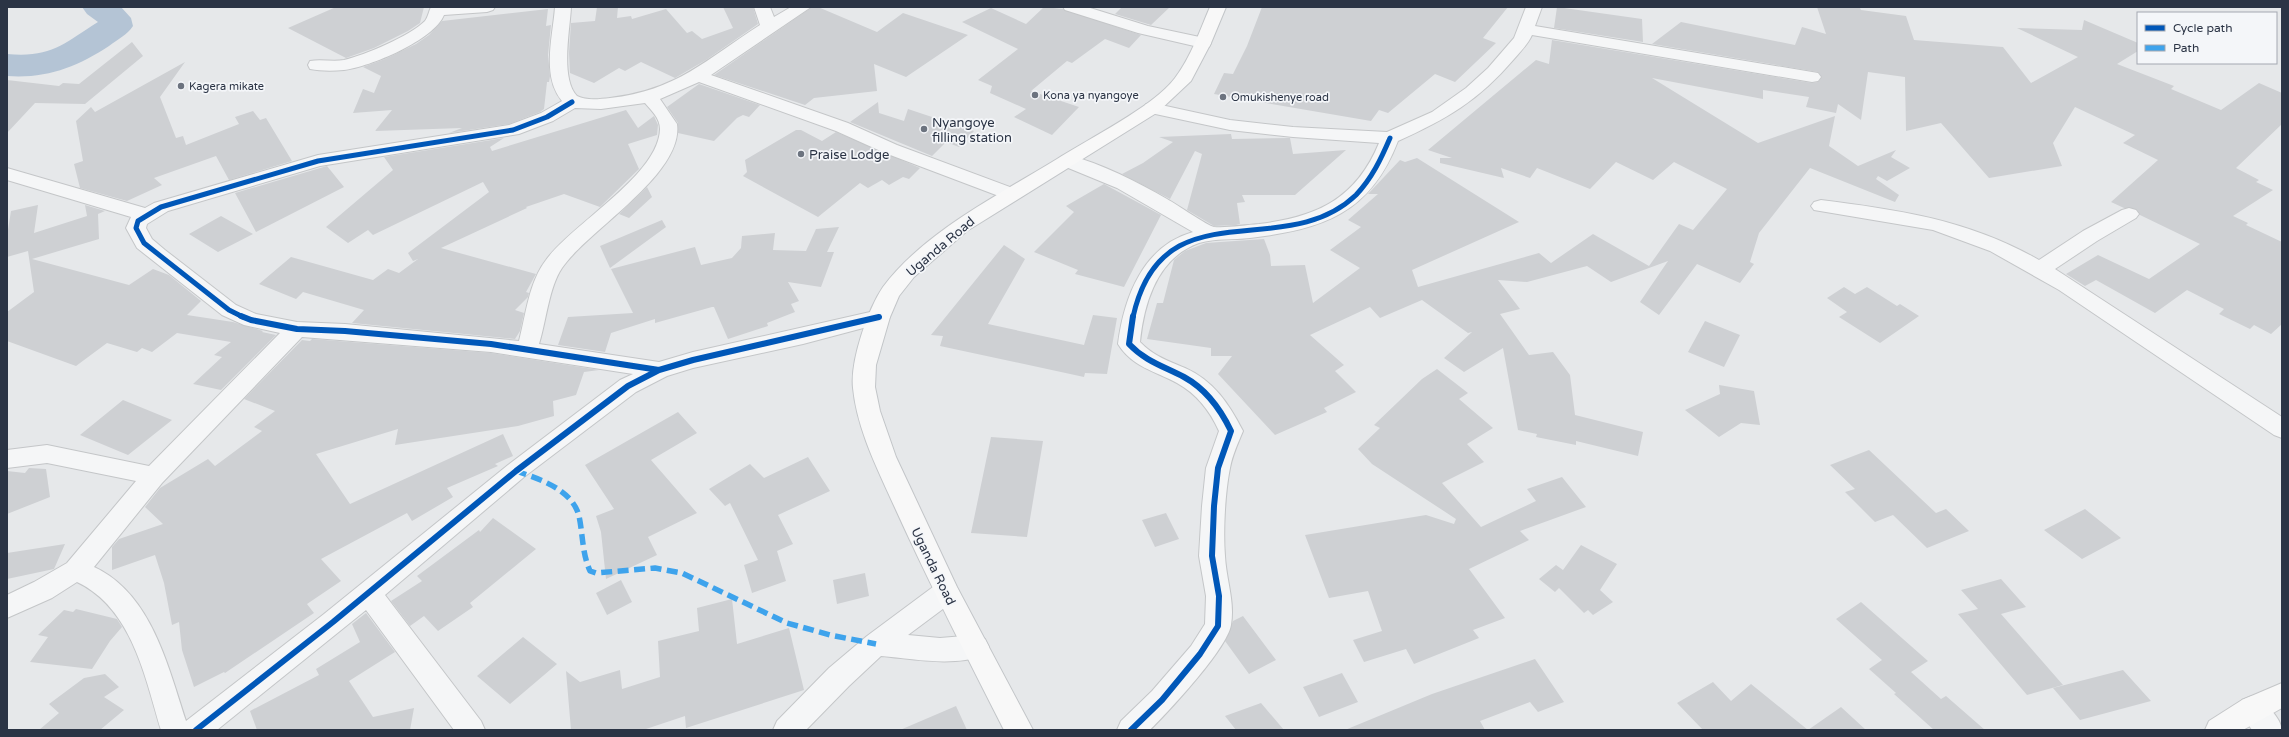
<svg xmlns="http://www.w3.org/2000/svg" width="2289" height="737" font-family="'Varela Round',sans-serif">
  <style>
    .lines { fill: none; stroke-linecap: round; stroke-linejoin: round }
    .river { fill: #b4c4d5; fill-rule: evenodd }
    .building { fill: #ced0d3 }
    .street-casing { stroke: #c4c6c8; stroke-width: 2 }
    .secondary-casing { stroke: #c4c6c8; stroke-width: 2 }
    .primary-casing { stroke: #c2c5c8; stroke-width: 2 }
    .street { fill: #f5f6f7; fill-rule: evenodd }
    .secondary { fill: #f8f8f8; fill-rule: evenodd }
    .primary { fill: #f8f8f8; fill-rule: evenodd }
    .quiet { stroke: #3ea3ec; stroke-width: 5.5; stroke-dasharray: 11 5.5; stroke-linecap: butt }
    .cycleway-far1-casing { stroke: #f4f6f9; stroke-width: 7 }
    .cycleway-casing { stroke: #f4f6f9; stroke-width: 9 }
    .cycleway-far1 { stroke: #0057b8; stroke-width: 5 }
    .cycleway { stroke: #0057b8; stroke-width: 6 }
    .poi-dot { fill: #6c737f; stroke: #f4f6f9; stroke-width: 1.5 }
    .labels { text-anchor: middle; stroke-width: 3.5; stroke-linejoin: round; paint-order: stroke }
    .far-poi-label { font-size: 11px; fill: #2b3445; stroke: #f4f6f9; text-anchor: start }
    .poi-label { font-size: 13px; fill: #2b3445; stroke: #f4f6f9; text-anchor: start }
    .street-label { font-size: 13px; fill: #2b3445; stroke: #f4f6f9 }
  </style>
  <rect width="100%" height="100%" fill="#e6e8ea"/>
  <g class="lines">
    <!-- river -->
    <path class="river" d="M82 7H121L131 18 133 26C127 35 118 39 109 46 77 67 46 79 7 76V54C51 58 63 44 98 22L87 14Z"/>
  </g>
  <!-- building -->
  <path class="building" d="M336 7H424L420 23 408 31 374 48 346 58 288 28Z
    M597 7H618L617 18 631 16 632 19 666 9 687 33 692 31 702 39 733 28 723 7H753L758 24 706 60 675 78 641 62 625 71 619 68 594 83 570 73 569 53 571 23 595 21Z
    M812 7H818L877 32 903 13 968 35 906 77 874 64 877 91 814 98 805 105 714 75Z
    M1044 7 1063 9 1141 35 1129 48 1105 39 1072 63 1067 61 1031 91 1079 107 1052 135 1014 117 1026 109 990 93 992 86 978 80 1018 49 962 22 991 8 1026 24Z
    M1122 7H1170L1151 25 1115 14Z
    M1262 7H1508L1483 38 1496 43 1455 82 1435 74 1388 113 1379 110 1371 121 1214 94 1224 73 1233 74 1247 46Z
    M1557 7 1642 19 1643 42 1554 28Z
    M1817 7H1853L1860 8 1861 10 1906 16 1914 40 2003 47 2031 83 2078 57 2017 28 2082 30 2084 20 2138 43V51L2117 64 2174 86 2171 89 2221 110 2259 83 2282 93V124L2236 168 2259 180 2256 182 2273 190 2233 216 2248 223 2246 225 2282 242V324L2271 334 2254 325 2250 329 2219 314 2224 309 2187 290 2155 313 2096 280 2085 286 2066 274 2098 255 2149 279 2200 244 2140 215 2136 209 2124 208 2111 202 2158 160 2123 143 2135 135 2075 107 2053 143 2062 166 1989 178 1941 123 1906 131 1905 77 1868 72 1861 120 1838 104 1836 113 1806 107 1809 97 1763 90V99L1652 78 1758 143 1835 116 1829 146 1858 166 1896 150 1891 157 1910 168 1887 181 1878 176 1876 179 1899 195 1895 202 1810 168 1759 233 1750 262 1754 264 1740 283 1697 264 1659 315 1640 302 1668 261 1611 282 1587 266 1527 282 1498 280 1520 309 1500 314 1529 355 1553 352 1570 375 1575 415 1643 432 1638 456 1576 441V445L1536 437 1537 434 1518 430 1503 348 1464 372 1444 358 1472 332 1468 333 1422 300 1380 318 1370 307 1310 335 1344 365 1335 371 1356 392 1324 408 1327 412 1275 435 1218 374 1232 356H1211V348L1147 339 1157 303H1163L1174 260 1185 251 1206 243 1264 239 1270 255 1271 266 1305 265 1313 303 1360 268 1330 250 1361 227 1348 220 1378 194H1368L1400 160 1405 162 1417 158 1519 222 1412 270 1418 287 1539 253 1551 263 1593 234 1649 266 1679 224 1693 230 1727 189 1674 162 1653 180 1616 162 1590 189 1537 168 1530 178 1501 168 1504 178 1440 163V158H1452L1428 150 1536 60 1549 64 1552 40 1812 83 1818 82 1822 77 1818 72 1652 44 1681 22 1795 45 1802 27 1826 34Z
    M548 9 546 26 551 25 548 55 550 76 549 82H547L544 109 540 112 509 124 449 133 462 128 375 131 392 110 353 113 363 89 374 93 381 76 363 67 385 59 416 44 429 35 442 21Z
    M132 42 143 56 85 104 35 103 7 133V80L59 86 63 83 79 84Z
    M185 62 160 97 176 138 183 136 186 145 239 124 235 117 253 111 260 120 266 118 292 161 229 180 216 156 154 178 162 185 127 201 80 188 74 164 83 161 76 121 91 107 95 112Z
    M699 84 760 105 749 117 743 115 737 118 714 141 678 133V123L667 107Z
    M878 102 879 113 904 121 908 109 974 131 959 147 946 142 932 156 850 122Z
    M626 110 638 128 654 116 658 125 657 135 628 144 639 169 600 207 564 194 526 207 527 208 441 248 536 274 526 292 529 293 528 297 515 310 524 313 520 331 515 339 352 323 364 310 303 292 296 299 259 284 291 257 373 280 388 269 399 273 418 259 413 261 408 253 489 192 483 182 373 235 368 230 348 243 326 227 393 170 384 157 504 138 490 147 492 151Z
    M796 130H801L822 141 836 132 920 168 909 179 903 177 889 185 882 180 868 188 860 183 818 217 743 176 747 172 745 160Z
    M1231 134 1232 139 1290 138 1293 154 1346 150 1295 195H1242L1245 202 1237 203 1240 224 1236 225 1214 226 1187 210 1202 154 1195 151 1170 199 1122 174 1143 163 1173 142 1159 137Z
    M327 166 344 187 256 232 235 193Z
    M1104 184 1161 215 1124 287 1075 274 1078 270 1034 252 1074 212 1066 206Z
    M647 187 652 197 629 218 619 214Z
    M38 205 34 233 87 216 85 205 105 211 98 214 99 239 32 259 129 285 153 269 169 275 201 301 187 315 233 322 263 331 262 332 276 335 221 390 193 384 222 357 214 355 231 342 177 333 152 352 142 348 137 352 107 343 76 366 7 341V312L34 292 28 251 7 257V236L11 211Z
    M221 216 253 234 218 252 189 234Z
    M662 220 666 227 610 268 600 246Z
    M839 227 827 252H834L821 287 788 282 799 301 791 304 795 312 767 323 768 326 728 339 714 307H712L655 323V319L611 333 605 352 558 345 568 317 633 313 611 269 695 247 701 265 732 258 741 248 742 236 775 233 773 250 806 251 816 229Z
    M1004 245 1025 259 988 324 1084 345 1093 315 1117 318 1107 374 1085 373 1084 377 940 346 943 336 931 335Z
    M1844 287 1855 294 1867 287 1897 306 1900 304 1919 316 1880 343 1839 317 1847 312 1827 298Z
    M1705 321 1740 335 1724 367 1688 352Z
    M312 339 491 353 599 370 584 372 576 395 553 401 554 416 518 426 395 445 398 429 316 454 350 504 503 434 513 456 495 464 498 466 447 488 453 497 412 521 407 513 321 559 341 581 307 604 314 613 225 673 224 672 194 687 182 650 179 622 172 625 164 583 155 555 112 570V547L119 539 163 524 145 507 160 488 208 459 215 466 262 431 254 427 275 411 244 399 302 340 310 341Z
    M1437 369 1468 393 1459 399 1493 428 1467 444 1484 462 1442 483 1481 527 1536 501 1527 489 1562 477 1586 507 1520 531 1529 540 1469 569 1505 618 1473 630 1479 638 1414 664 1406 649 1364 662 1353 640 1382 631 1368 591 1329 598 1305 535 1426 515 1454 524 1456 519 1372 464 1358 449 1380 428 1374 425 1422 379Z
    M1719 385 1754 391 1760 425 1741 423 1719 437 1685 410 1720 394Z
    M123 400 172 420 128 455 80 435Z
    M678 412 697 433 651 460 697 513 648 537 657 555 606 579 601 532 596 516 614 509 585 465Z
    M991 437 1043 441 1027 537 971 533Z
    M1869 450 1936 513 1946 509 1969 531 1927 548 1893 515 1875 522 1845 492 1855 489 1830 465Z
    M808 457 830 491 778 515 793 544 777 551 786 581 752 593 744 565 758 560 730 503 725 506 709 489 750 464 764 478Z
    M29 468 46 469 50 497 7 514V471L25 473Z
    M2085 509 2121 538 2082 559 2044 530Z
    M1166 513 1179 539 1155 547 1142 520Z
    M493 518 536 549 470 603 473 607 438 631 424 616 410 626 391 601 422 581 417 576 479 530 480 532Z
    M65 544 54 569 7 579V553Z
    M1581 545 1617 564 1600 590 1613 602 1593 615 1588 610 1584 613 1559 588 1555 592 1539 579 1556 565 1563 570Z
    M865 573 869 596 837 604 833 580Z
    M2001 579 2026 607 2001 614 2063 685 2027 695 1958 614 1978 609 1961 590Z
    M621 580 632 602 607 615 596 593Z
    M732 599 737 644 789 628 804 690 686 728 685 716 643 730H571L566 671 580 682 620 670 622 689 660 677 658 641 699 631 697 608Z
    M1861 602 1928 661 1911 672 1941 699 1946 696 1985 730H1934L1894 694 1896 693 1869 669 1882 660 1836 619Z
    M76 609 117 619 122 627 110 641 92 669 30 662 48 637 38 635 64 610 73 612Z
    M366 613 395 652 349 681 373 717 414 708 410 730H257L250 711 319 675 316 669 360 642 352 624Z
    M1243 616 1276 660 1249 674 1225 641 1233 621Z
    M523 637 557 664 510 704 477 676Z
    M1535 659 1564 702 1538 712 1530 702 1480 721 1485 730H1345L1432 694Z
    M2123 670 2151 701 2080 720 2053 688Z
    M1342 673 1358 702 1319 717 1303 687Z
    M105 674 119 687 104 697 124 710 100 730H39L59 713 49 704 84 678Z
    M1713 682 1731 701 1751 684 1808 730 1841 707 1866 730H1703L1677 703Z
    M1261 703 1284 730H1236L1225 716Z
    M956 706 967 730H900Z"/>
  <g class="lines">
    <!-- street casing -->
    <g class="street-casing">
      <path id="street" d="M431 7H495L493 10 487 12 444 15C434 40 370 67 344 70 333 71 320 71 310 69L308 65 310 61C321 59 333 62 344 60 365 55 410 36 425 21 428 17 429 11 431 7Z
        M555 7H571C570 29 560 79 577 96 587 101 599 99 610 98 676 91 707 59 760 25L754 7H770L774 17 791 7H811L711 75 848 123 897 145 1018 190 1021 194 1018 198 1011 200 1004 198 885 153 836 131 699 82 660 99 677 124C684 174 588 230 562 268 549 287 546 322 539 344L659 362 693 352 879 310 886 312 890 317 886 322 803 344 693 368 667 376 636 392 524 477 385 595 481 721 485 730H454L366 610 217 730H161C145 677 132 608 77 582L52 598 7 618V595L34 582 67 563 136 481 47 463 7 468V450L47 445 149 466 280 333 244 325 222 315 137 248 126 228 131 217 7 180V168L145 208 154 203 318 155 509 125 541 113 562 101C541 76 553 36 555 7ZM645 103C651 110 660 118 660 129 659 175 573 223 546 260 529 282 526 314 519 341L345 324 297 322 256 314 236 305 165 250 152 239 146 228 147 224 168 211 320 166 519 134 553 121 575 108 601 109ZM302 337 491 352 633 374 620 380 508 465 324 614 186 721C168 666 151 593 94 567L162 483Z
        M1063 7H1087L1148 26 1209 39 1211 43 1209 47 1203 48 1138 33 1065 10Z
        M1526 7H1542L1535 26 1818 73 1821 77 1818 81 1812 82 1532 35C1528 44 1520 52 1514 59 1478 101 1447 119 1398 141 1370 214 1323 229 1250 238 1233 240 1216 238 1199 243 1157 258 1144 303 1140 342 1153 356 1169 361 1185 368 1214 381 1229 404 1243 431 1238 443 1232 456 1230 468 1225 493 1223 531 1225 556 1226 579 1235 601 1231 625 1227 649 1169 711 1150 730H1117L1121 721 1152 691 1191 646 1205 624 1206 596 1199 556 1202 506 1206 468 1219 431C1210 411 1197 394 1177 383 1155 371 1132 367 1118 344 1124 297 1143 246 1193 232L1117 188 1061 165 1059 161 1061 157 1068 155C1103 164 1137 182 1167 199 1176 204 1208 226 1214 227 1228 228 1245 225 1259 224 1317 217 1356 199 1379 143L1293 137 1230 130 1146 112 1143 108 1146 104 1152 103 1230 120 1293 127 1387 132 1432 112 1466 88 1488 68 1514 38Z
        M1821 200C1900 210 1969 220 2039 260L2083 231 2122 210 2129 208 2136 210 2139 214 2136 218 2097 241 2055 269 2282 417V438L2274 435 2059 290 1990 251 1933 230 1814 210 1811 206 1814 202Z
        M946 581 955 584 959 592 955 600 908 635 940 638 976 635 985 639 989 647 985 655C953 667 915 659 881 656L849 686 806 730H773L777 721 829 668 867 636 937 584Z
        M2252 696C2264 701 2280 716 2282 730H2252L2238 709 2242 700Z"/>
    </g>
    <!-- secondary casing -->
    <g class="secondary-casing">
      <path id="secondary" d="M2282 683V708L2243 730H2205L2209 721 2242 700Z"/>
    </g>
    <!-- primary casing -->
    <g class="primary-casing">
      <path id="primary" d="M1210 7H1226L1211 43 1191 81 1158 112 967 231 914 277 899 296 890 317 876 365 875 387 880 411 896 457 957 587 1033 730H1004C967 657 930 585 896 510 879 472 857 430 853 388 850 361 868 309 883 287 924 232 1000 194 1057 159 1090 138 1153 107 1175 78 1191 57 1200 30 1210 7Z"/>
    </g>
    <!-- street -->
    <use href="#street" class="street"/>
    <!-- secondary -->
    <use href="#secondary" class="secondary"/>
    <!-- primary -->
    <use href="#primary" class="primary"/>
    <!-- quiet -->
    <path class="quiet" d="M516 471C539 479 572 489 579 516 583 535 582 553 590 571L596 573 655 568 682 573 787 623 830 635 876 644"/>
    <!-- cycleway-far1 casing -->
    <g class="cycleway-far1-casing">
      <path id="cycleway-far1" d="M243 317 229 310 144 243 136 228 138 221 161 207 318 161 513 130 547 117 572 102
        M1133 317C1162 185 1284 264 1356 195 1372 178 1381 159 1390 138"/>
    </g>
    <!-- cycleway casing -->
    <g class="cycleway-casing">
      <path id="cycleway" d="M241 316 251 320 297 329 345 331 491 344 659 370
        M196 730 333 622 516 471 628 386 659 370 693 360 879 317
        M1131 730 1162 700 1200 654 1218 626 1219 596 1212 556 1214 506 1218 468 1231 431C1220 408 1206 389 1184 377 1163 366 1145 361 1129 344L1133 316"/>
    </g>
    <!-- cycleway-far1 -->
    <use href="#cycleway-far1" class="cycleway-far1"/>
    <!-- cycleway -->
    <use href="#cycleway" class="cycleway"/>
  </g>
  <!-- markers -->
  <g class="poi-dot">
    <circle cx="181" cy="86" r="4"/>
    <circle cx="1035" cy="95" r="4"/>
    <circle cx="1223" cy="97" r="4"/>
    <circle cx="924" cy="129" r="4"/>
    <circle cx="801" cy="154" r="4"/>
  </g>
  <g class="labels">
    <!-- far-poi labels -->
    <g class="far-poi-label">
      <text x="189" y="90">Kagera mikate</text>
      <text x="1043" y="99">Kona ya nyangoye</text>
      <text x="1231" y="101">Omukishenye road</text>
    </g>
    <!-- poi labels -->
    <g class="poi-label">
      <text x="932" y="127">Nyangoye<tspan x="932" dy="15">filling station</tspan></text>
      <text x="809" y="159">Praise Lodge</text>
    </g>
    <!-- street labels -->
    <g class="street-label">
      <text transform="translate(940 246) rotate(-40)" y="5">Uganda Road</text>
      <text transform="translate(934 566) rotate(64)" y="5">Uganda Road</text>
    </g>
  </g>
  <!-- border -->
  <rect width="2289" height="737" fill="none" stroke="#2b3445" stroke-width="16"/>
  <!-- legend -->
  <rect x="2137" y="12" width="140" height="52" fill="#f4f6f9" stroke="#a4a8b1"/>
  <rect x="2145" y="25" width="20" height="6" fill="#0057b8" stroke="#a4a8b1"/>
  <text x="2173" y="32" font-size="12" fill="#2b3445">Cycle path</text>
  <rect x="2145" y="45" width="20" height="6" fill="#3ea3ec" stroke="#a4a8b1"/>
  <text x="2173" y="52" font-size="12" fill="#2b3445">Path</text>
</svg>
